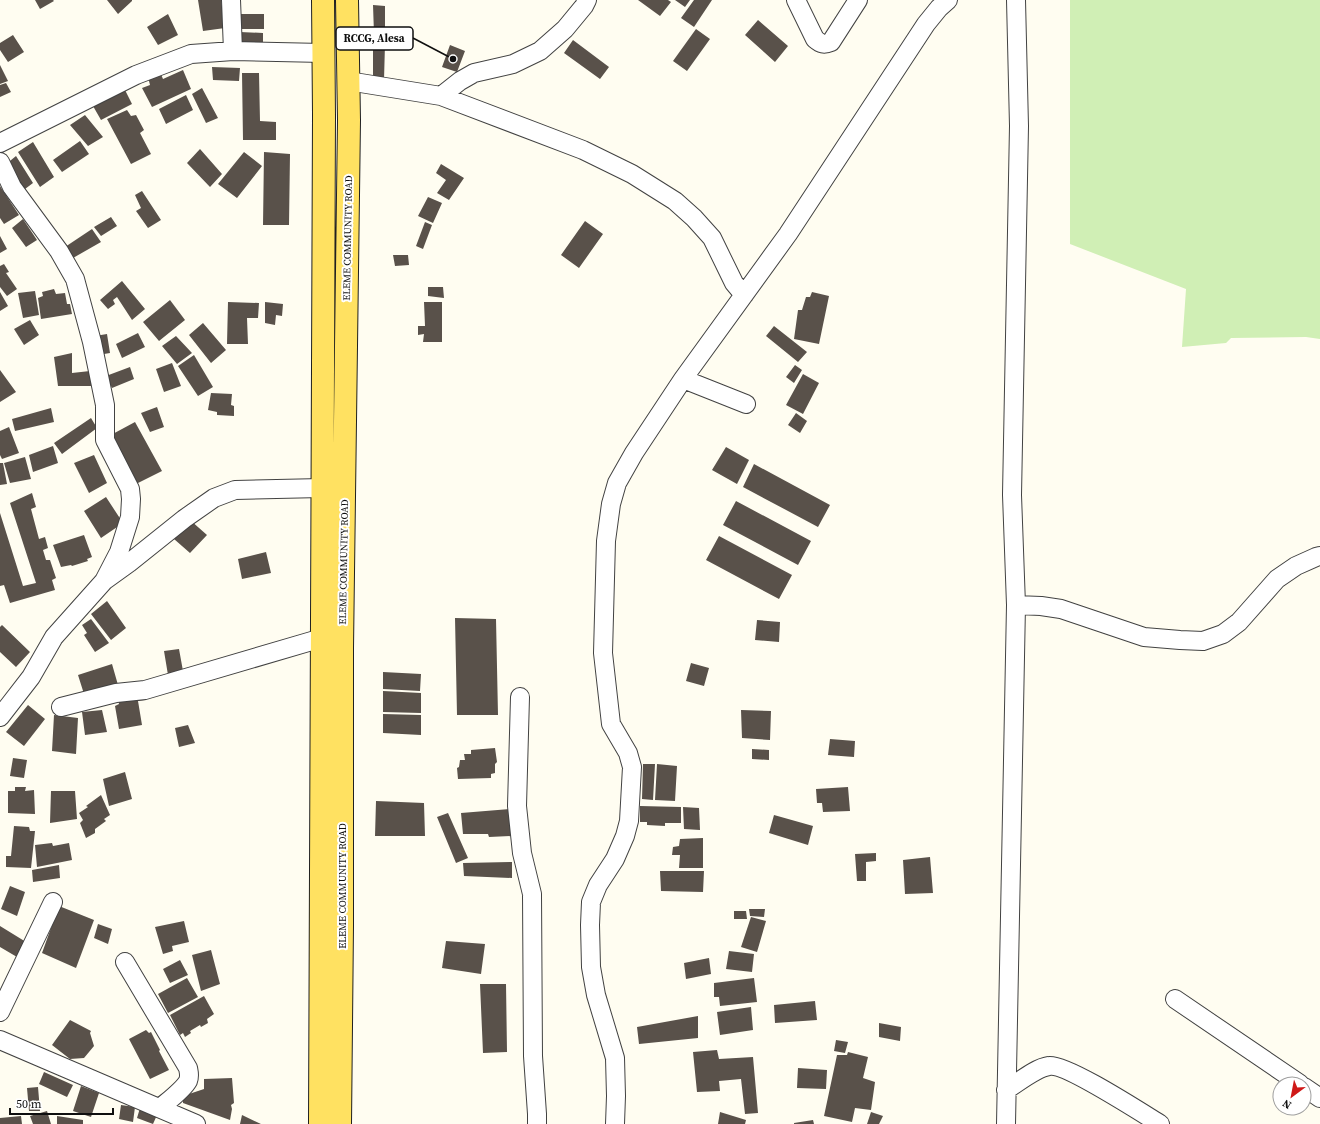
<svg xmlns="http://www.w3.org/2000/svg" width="1320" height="1124" font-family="'Source Serif 4',serif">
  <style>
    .green { fill: #d0efb5 }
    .building { fill: #59514a }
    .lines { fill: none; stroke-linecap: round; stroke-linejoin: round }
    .minor-casing { stroke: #424242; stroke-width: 20 }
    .major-casing { stroke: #202020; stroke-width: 24 }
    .minor { stroke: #fff; stroke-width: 18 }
    .major { stroke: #ffe161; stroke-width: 22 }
    .labels { text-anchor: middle; stroke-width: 4; stroke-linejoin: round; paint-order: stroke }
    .street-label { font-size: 10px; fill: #0f0f0f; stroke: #fff }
    .leader { fill: none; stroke: #0f0f0f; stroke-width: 1.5 }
    .callout-dot { fill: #0f0f0f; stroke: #fff; stroke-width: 1.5 }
    .callout { fill: #fff; stroke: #0f0f0f; stroke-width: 1.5 }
    .callout-label { font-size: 11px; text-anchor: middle; font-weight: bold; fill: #0f0f0f }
  </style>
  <rect width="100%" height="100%" fill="#fffdf1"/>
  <!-- green -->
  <path class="green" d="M1070 0H1320V339L1306 337 1231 338 1226 343 1182 347 1186 289 1070 244Z"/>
  <!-- building -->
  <path class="building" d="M35 0H53L54 1 40 9Z
    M107 0H132V1L118 14Z
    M198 0H221L225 28 203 31Z
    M638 0H668L671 2 660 16Z
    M675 0H690L685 7Z
    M694 0H712L694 27 681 18Z
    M373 5 385 6V34H374Z
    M168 14 178 35 158 45 147 27Z
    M240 14H264V29H240Z
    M758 20 788 46 775 62 745 35Z
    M696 29 710 39 687 71 673 61Z
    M240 32 263 33V45L241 44Z
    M13 35 24 52 8 62 0 50V43Z
    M573 40 609 67 600 79 564 53Z
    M373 43 385 44 384 80 373 78Z
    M450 45 465 51 457 72 442 67Z
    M0 65 8 81 0 84Z
    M212 67 240 68 239 81 213 80Z
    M183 70 191 89 152 107 142 88 150 85 148 77 160 72 163 79Z
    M242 73H259L260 121 276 122V140H243Z
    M6 83 11 92 0 97V85Z
    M124 88 132 104 101 120 93 106Z
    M202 88 218 118 206 123 192 94Z
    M186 95 193 110 166 124 159 109Z
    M127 110 131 116 136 115 144 130 140 133 151 154 131 164 107 119Z
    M85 115 103 137 88 146 70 125Z
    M80 141 89 154 62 172 53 160Z
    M33 142 54 177 40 187 18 152Z
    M200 149 222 174 210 187 187 163Z
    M244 152 262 166 237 198 218 184Z
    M264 152 290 154 289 225H263Z
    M16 156 33 183 21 192 5 165Z
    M441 164 464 178 449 200 437 193 446 180 436 173Z
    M0 186 19 215 4 224 0 218Z
    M142 191 161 220 148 228 136 211 141 208 135 195Z
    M428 197 442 203 433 223 418 216Z
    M111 217 117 226 101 236 94 227Z
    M23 219 37 240 26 247 12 228Z
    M585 221 603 234 579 268 561 255Z
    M425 222 432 225 423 249 416 246Z
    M92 229 101 242 73 258 65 247Z
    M0 236 7 249 0 253Z
    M393 255H408L409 265 395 266Z
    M4 264 9 272 6 273 17 289 7 296 0 287V266Z
    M122 281 145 309 132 320 117 297 113 300 115 304 108 309 100 300Z
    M428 287H443L444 298 428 296Z
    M54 289 56 294 65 293 67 304H70L72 314 41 319 38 298 43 296 42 292Z
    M35 291 39 315 23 318 18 293Z
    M0 292 8 306 0 311Z
    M812 292 829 296 819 344 794 339 798 310H802L806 297H810Z
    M170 300 185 320 159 341 143 322Z
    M228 302 259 303 258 318H247L248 344H227Z
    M265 302 283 304 282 316 276 315 275 325 265 323Z
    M424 302H442V342H423L424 334 418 335V326H425Z
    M30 320 39 335 24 345 14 329Z
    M203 323 226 350 211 363 189 335Z
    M774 326 807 352 798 362 766 336Z
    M138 333 145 347 122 358 116 344Z
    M107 334 110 353 98 355 95 336Z
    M176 336 192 353 177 364 162 346Z
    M72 353V373L90 371 93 386H58L54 357Z
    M194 355 213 387 198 396 178 366Z
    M172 363 181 386 164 392 156 369Z
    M795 365 802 370 794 383 786 377Z
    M130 367 134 379 112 388 106 376Z
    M0 370 16 392 0 402Z
    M803 374 819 383 803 414 786 405Z
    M211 393 232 394 231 405 234 406V416L217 415V412L208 410Z
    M157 407 164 427 150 432 141 413Z
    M51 408 54 422 15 431 12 419Z
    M796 413 807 421 800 433 788 425Z
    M91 418 97 428 62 454 54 443Z
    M135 422 162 471 134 485 109 436Z
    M9 427 19 453 2 459 0 455V431Z
    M53 446 58 463 33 472 29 455Z
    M726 447 749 460 737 484 712 470Z
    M94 455 107 483 89 493 74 463Z
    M25 457 31 479 10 483 4 463Z
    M0 463H3L7 484 0 485Z
    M754 464 830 505 818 527 743 487Z
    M32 493 36 507 31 509 39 539 45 537 48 548 43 550 46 560H50L56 578 52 580 55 590 10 603 4 585 0 586V513L23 586 36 583 10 503Z
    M106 497 123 523 101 538 84 511Z
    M736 501 811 541 798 565 723 525Z
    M190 520 207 535 190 553 174 539Z
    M84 535 92 557 87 559 88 561 72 566 71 565 61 567 53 545Z
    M719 536 792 575 779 599 706 560Z
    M266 552 271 573 242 579 238 559Z
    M107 601 126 628 111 640 91 614Z
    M455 618 496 619 498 715H457Z
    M91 619 109 643 95 652 84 635 87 633 82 625Z
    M757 620 780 622 779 642 755 640Z
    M2 625 30 652 16 667 0 652V627Z
    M179 649 183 671 168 675 164 651Z
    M691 663 709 668 704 686 686 681Z
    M112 664 118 685 84 694 78 675Z
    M383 672 421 674 420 691 383 689Z
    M383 691 421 693V713L383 712Z
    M145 694 146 700 138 701 142 725 119 729 115 706 119 704 118 699Z
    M28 705 45 719 24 746 6 732Z
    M102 710 107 732 85 735 82 712Z
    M741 710 771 711 770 740 742 738Z
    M383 714 421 715V735L383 733Z
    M54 715 78 718 76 754 52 751Z
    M188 725 195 743 179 747 175 728Z
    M830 739 855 741 854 757 828 755Z
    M495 748 497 762 495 764V773L491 774V778L458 779 457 768 459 767 460 760H465L464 754H471V750Z
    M752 749 769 750V760L752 759Z
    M13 758 27 760 24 778 10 776Z
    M643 764H655L653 800 642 799Z
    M657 764 677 766 675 801 655 800Z
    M125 772 132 799 109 806 103 779Z
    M15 787H26L25 791 34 790 35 814 8 813V791H15Z
    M848 787 850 811 823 812 822 803H817L816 789Z
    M51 791H75L77 819 50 823Z
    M101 795 110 815 104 819 106 821 95 829V833L86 838 80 823 83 820 79 813 88 807 86 806Z
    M376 801 424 803 425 836H375Z
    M640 806 681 807V823H665V826L647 825V822H640Z
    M683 807 699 808 700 830 684 829Z
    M510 809 512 836 489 837 488 834H463L461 813Z
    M448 813 468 858 456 863 437 817Z
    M774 815 813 826 808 845 769 833Z
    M14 826 29 827 30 831H35L31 868 6 867V856H11Z
    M703 838V868H679L680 855H672L673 847 679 846 680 839Z
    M52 843 53 846 69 843 72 860 37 867 35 845Z
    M876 853V861L866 862V881H857L855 854Z
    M930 857 933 893 905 894 903 860Z
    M512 862V878L464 876 463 863Z
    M59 865 60 878 33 882 32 870Z
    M660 871H704L703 892 661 891Z
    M10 886 25 892 17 916 1 909Z
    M59 906 94 920 76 968 42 953Z
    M749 909H765L764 917 750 916Z
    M734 911H746L747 919H734Z
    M751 917 766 921 757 952 741 947Z
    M184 921 189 942 172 946 173 951 163 954 155 927Z
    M98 924 112 929 108 944 94 938Z
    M0 926 26 942 17 957 0 947Z
    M446 941 485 944 481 974 442 968Z
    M211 950 220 984 201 991 192 955Z
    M729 951 754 954 752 972 726 969Z
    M709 958 711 974 686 979 684 963Z
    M180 960 188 975 170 983 163 969Z
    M187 978 198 997 168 1013 158 994Z
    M754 978 757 1002 720 1006 719 997H714V983Z
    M480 984H506L507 1052 483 1053Z
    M204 996 214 1014 207 1019 208 1023 201 1027 200 1025 190 1031 191 1033 185 1037 183 1033 180 1035 170 1015Z
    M815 1001 817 1020 775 1023 774 1005Z
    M751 1007 753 1030 720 1035 717 1012Z
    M698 1016V1038L639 1044 637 1027Z
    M70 1020 91 1031 90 1033 94 1046 84 1058 70 1059 52 1045Z
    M879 1023 901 1027 900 1041 879 1037Z
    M146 1030 149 1033 151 1032 160 1050 159 1051 169 1070 150 1079 129 1039Z
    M836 1040 848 1042 845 1053 834 1051Z
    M717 1050 719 1059 753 1057 758 1113 745 1114 741 1079 719 1081 720 1091 697 1092 693 1052Z
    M848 1052 868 1057 863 1078 875 1082 871 1110 855 1108 852 1122 824 1116 837 1055H847Z
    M798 1068 827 1070 826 1089 797 1088Z
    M44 1072 73 1085 67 1097 39 1084Z
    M232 1078 234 1103 231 1105 232 1109 230 1120 183 1103V1096L204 1089V1079Z
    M81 1086 99 1093 91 1117 73 1111Z
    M38 1087 40 1111H29L27 1088Z
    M121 1105 135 1107 133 1122 119 1119Z
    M140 1108 157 1115 153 1124 137 1118Z
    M47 1111 51 1124H33L30 1116Z
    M720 1112 746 1120 745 1124H718Z
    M871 1112 883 1116 879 1124H867Z
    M242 1115 261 1124H240Z
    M21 1116 22 1124H0V1118Z
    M57 1116 83 1120V1124H57Z
    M813 1120 814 1124H794V1123Z"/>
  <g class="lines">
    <!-- minor casing -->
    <g class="minor-casing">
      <path id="minor" d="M231 0 233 51
        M796 0 815 39C821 44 824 45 831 42L858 0
        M348 81 441 96 583 150 632 174 675 201 694 218 712 238 734 283 744 295
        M441 96 460 81 474 73 513 64 540 51 565 29 584 6 587 0
        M0 143 136 75 191 54 233 51 323 53
        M0 162 12 187 59 251 75 279 92 342 105 405V440L130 489 131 499 130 517 119 552 104 581
        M683 379 746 404
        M1016 605 1041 606 1061 609 1144 637 1180 640 1203 641 1223 634 1239 622 1277 579 1296 566 1316 557 1320 556
        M520 697 517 806 522 853 532 894 533 1056 537 1114V1124
        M61 707 116 693 145 690 322 638
        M0 717 31 677 54 637 104 581 129 563 184 519 214 498 235 490 322 488
        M125 962 188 1068C189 1073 190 1076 188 1081 183 1090 168 1101 160 1108
        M1175 999 1300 1084
        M0 1012 53 902
        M0 1040 196 1124
        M1304 1087 1320 1098
        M1006 1090C1018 1083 1035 1068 1049 1066 1065 1063 1142 1113 1160 1124
        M615 1124 616 1096 615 1058 596 995 591 967 590 925 591 902 598 885 615 859 625 836 629 821 632 767 628 753 611 724 603 653 606 541 611 504 617 483 634 453 683 379 788 234 926 24 939 8 948 0
        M1006 1124 1016 605 1012 495 1019 126 1016 0"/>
    </g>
    <!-- major casing -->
    <g class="major-casing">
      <path id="major" d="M320 1124 324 115 323 0
        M340 1124 342 926V648L349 120 347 0"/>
    </g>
    <!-- minor -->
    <use href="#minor" class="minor"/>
    <!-- major -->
    <use href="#major" class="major"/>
  </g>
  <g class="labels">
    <!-- street labels -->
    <g class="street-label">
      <text transform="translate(347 238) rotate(-89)" y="4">ELEME COMMUNITY ROAD</text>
      <text transform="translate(343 562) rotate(-89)" y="4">ELEME COMMUNITY ROAD</text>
      <text transform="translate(342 886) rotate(-90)" y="4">ELEME COMMUNITY ROAD</text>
    </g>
  </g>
  <!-- callouts -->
  <path class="leader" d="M453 59L413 38"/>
  <circle class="callout-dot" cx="453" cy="59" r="4"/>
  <rect class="callout" x="336" y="27" width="77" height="23" rx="4"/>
  <g class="callout-label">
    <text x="374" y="42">RCCG, Alesa</text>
  </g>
  <!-- north arrow -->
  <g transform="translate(1292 1096) rotate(212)"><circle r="19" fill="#ffffff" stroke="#9f9f9f"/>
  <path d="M0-3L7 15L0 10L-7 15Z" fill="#cf1817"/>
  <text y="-6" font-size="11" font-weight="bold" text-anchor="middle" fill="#0f0f0f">N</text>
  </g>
  <!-- scale -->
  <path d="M10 1108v6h103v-6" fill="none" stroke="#0f0f0f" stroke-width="2"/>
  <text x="16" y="1108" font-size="12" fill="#0f0f0f" stroke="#ffffff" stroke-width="3" paint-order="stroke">50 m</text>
</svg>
